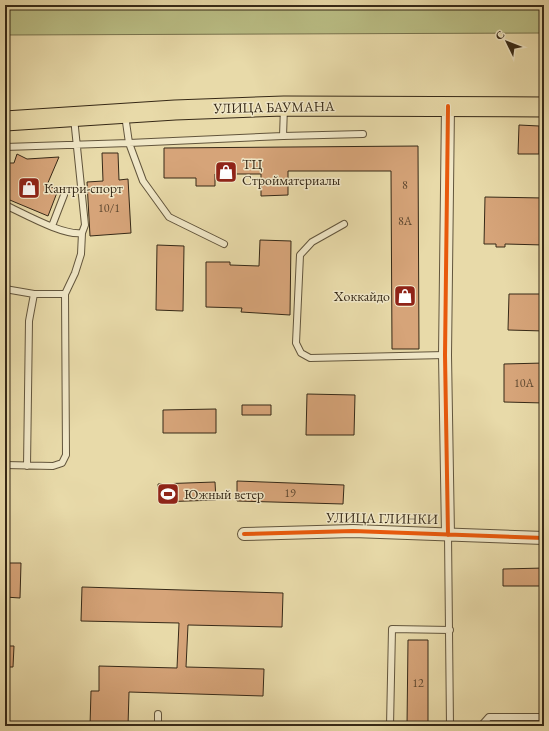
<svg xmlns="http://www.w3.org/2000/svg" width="549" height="731" font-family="'EB Garamond',serif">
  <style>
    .green { fill: #babe85; stroke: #78744e }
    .building { fill: #d6a479; stroke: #362917 }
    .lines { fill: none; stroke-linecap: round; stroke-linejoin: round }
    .service-casing { stroke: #62553c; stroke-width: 8 }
    .minor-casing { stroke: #62553c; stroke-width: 14 }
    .primary-casing { stroke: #362917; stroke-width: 21 }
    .service { stroke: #f0e7c7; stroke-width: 6 }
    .minor { stroke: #f0e7c7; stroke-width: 12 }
    .primary { stroke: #e8daa9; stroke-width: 19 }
    .cycleway-casing { stroke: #f0e7c7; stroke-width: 6 }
    .cycleway { stroke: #e8590c; stroke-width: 4 }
    .labels { text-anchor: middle; stroke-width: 3; stroke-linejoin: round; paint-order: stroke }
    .number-label { font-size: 12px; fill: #5e4830 }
    .street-label { font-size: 14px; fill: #362917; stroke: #f0e7c7 }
    .poi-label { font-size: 14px; fill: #362917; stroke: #f0e7c7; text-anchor: start }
  </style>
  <rect width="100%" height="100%" fill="#e8daa9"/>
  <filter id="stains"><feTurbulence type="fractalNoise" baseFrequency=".005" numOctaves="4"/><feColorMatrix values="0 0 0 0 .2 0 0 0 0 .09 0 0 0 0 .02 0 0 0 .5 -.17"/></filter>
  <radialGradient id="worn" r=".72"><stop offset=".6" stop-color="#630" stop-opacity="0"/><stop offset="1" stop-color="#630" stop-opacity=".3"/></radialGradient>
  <!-- green -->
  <path class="green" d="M5 5H544V33L5 35Z"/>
  <!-- building -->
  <path class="building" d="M519 125 539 126V154H518Z
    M418 146 419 349H392L391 171H288V195L261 196V174H215V186H196V178H164V148Z
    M102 153H118L119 180 128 179 131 233 90 236 87 182 103 181Z
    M17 154 27 159 59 157 47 185 58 190 48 216 5 198V163H14Z
    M485 197 544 198V245L505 244V247H496V244H484Z
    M260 240 291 241 290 315 241 312 242 308 206 307V262H230V265L259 266Z
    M157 245 184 246 183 311 156 310Z
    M509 294H544V331L508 330Z
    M544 363V403L504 402V364Z
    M307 394 355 395 354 435H306Z
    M242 405H271V415H242Z
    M216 409V433H163V410Z
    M237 481 344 485 343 504 237 501Z
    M215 482 216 500 159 502 158 484Z
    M5 563H21L20 598 5 597Z
    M544 568V586H503V569Z
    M82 587 283 593 282 627 188 625 186 667 264 669 263 696 129 692 128 726H90L91 691H99V666L177 668 179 623 81 621Z
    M408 640H428V726H407Z
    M5 646H14L13 667H5Z"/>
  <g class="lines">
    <!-- service casing -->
    <g class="service-casing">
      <path id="service" d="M125 115 129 143 143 181 169 217 224 244
        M283 136 284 107
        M5 147 129 143 283 136 363 134
        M5 205C23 213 63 236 82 233L85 225 74 118
        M344 224 312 242 300 255 296 343 301 353 310 358 445 355
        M52 226 64 195
        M5 289 34 294H65
        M5 465 53 466 62 463 66 455 65 294 75 273 81 254 82 233
        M27 466 29 321 34 294
        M448 535 450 726
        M158 726V714
        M390 726 392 629 450 630
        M481 726 489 717H544"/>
    </g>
    <!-- minor casing -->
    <g class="minor-casing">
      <path id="minor" d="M448 106 445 355 448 535
        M244 534 353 531 544 538"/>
    </g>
    <!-- primary casing -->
    <g class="primary-casing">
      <path id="primary" d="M5 121 175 110 284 106 544 107"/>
    </g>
    <!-- service -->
    <use href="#service" class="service"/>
    <!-- minor -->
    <use href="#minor" class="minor"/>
    <!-- primary -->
    <use href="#primary" class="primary"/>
    <!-- cycleway casing -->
    <g class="cycleway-casing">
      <path id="cycleway" d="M448 106 445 355 448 535
        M244 534 353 531 544 538"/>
    </g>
    <!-- cycleway -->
    <use href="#cycleway" class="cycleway"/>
  </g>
  <!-- icons -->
  <defs>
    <g id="shop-square" transform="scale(1.15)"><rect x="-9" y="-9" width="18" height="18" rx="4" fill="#8f2418" stroke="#f0e7c7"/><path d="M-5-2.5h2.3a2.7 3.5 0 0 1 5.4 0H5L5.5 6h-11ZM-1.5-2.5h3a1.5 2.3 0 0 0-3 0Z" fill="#fff"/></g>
    <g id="stadium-square" transform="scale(1.15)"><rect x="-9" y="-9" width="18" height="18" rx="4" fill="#8f2418" stroke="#f0e7c7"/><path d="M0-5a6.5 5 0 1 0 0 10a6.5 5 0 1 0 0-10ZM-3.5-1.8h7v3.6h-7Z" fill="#fff"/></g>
  </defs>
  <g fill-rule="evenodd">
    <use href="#shop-square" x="226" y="172"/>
    <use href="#shop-square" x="29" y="188"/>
    <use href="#shop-square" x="405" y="296"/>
    <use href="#stadium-square" x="168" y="494"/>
  </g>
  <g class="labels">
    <!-- number labels -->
    <g class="number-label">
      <text x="405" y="189">8</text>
      <text x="109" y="212">10/1</text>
      <text x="405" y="225">8А</text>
      <text x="524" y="387">10А</text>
      <text x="290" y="497">19</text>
      <text x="418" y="687">12</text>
    </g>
    <!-- street labels -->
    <g class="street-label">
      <text transform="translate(274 107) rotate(-1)" y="5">УЛИЦА БАУМАНА</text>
      <text transform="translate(382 518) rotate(1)" y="5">УЛИЦА ГЛИНКИ</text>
    </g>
    <!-- poi labels -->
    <g class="poi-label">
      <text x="242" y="169">ТЦ<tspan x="242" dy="16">Стройматериалы</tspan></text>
      <text x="44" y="193">Кантри-спорт</text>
      <text x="390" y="301" text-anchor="end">Хоккайдо</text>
      <text x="184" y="499">Южный ветер</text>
    </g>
  </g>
  <!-- margin -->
  <rect width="549" height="731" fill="none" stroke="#e8daa9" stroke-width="20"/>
  <rect x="6" y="6" width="537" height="719" fill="none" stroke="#362917" stroke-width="2"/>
  <rect x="10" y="10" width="529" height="711" fill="none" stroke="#362917"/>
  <!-- north arrow -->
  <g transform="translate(507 42) rotate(313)" stroke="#f0e7c7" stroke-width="3" paint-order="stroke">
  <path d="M0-3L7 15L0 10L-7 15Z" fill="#362917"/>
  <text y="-6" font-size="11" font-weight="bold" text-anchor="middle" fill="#362917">С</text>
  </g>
  <rect width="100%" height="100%" filter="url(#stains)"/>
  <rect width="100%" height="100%" fill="url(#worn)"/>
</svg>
